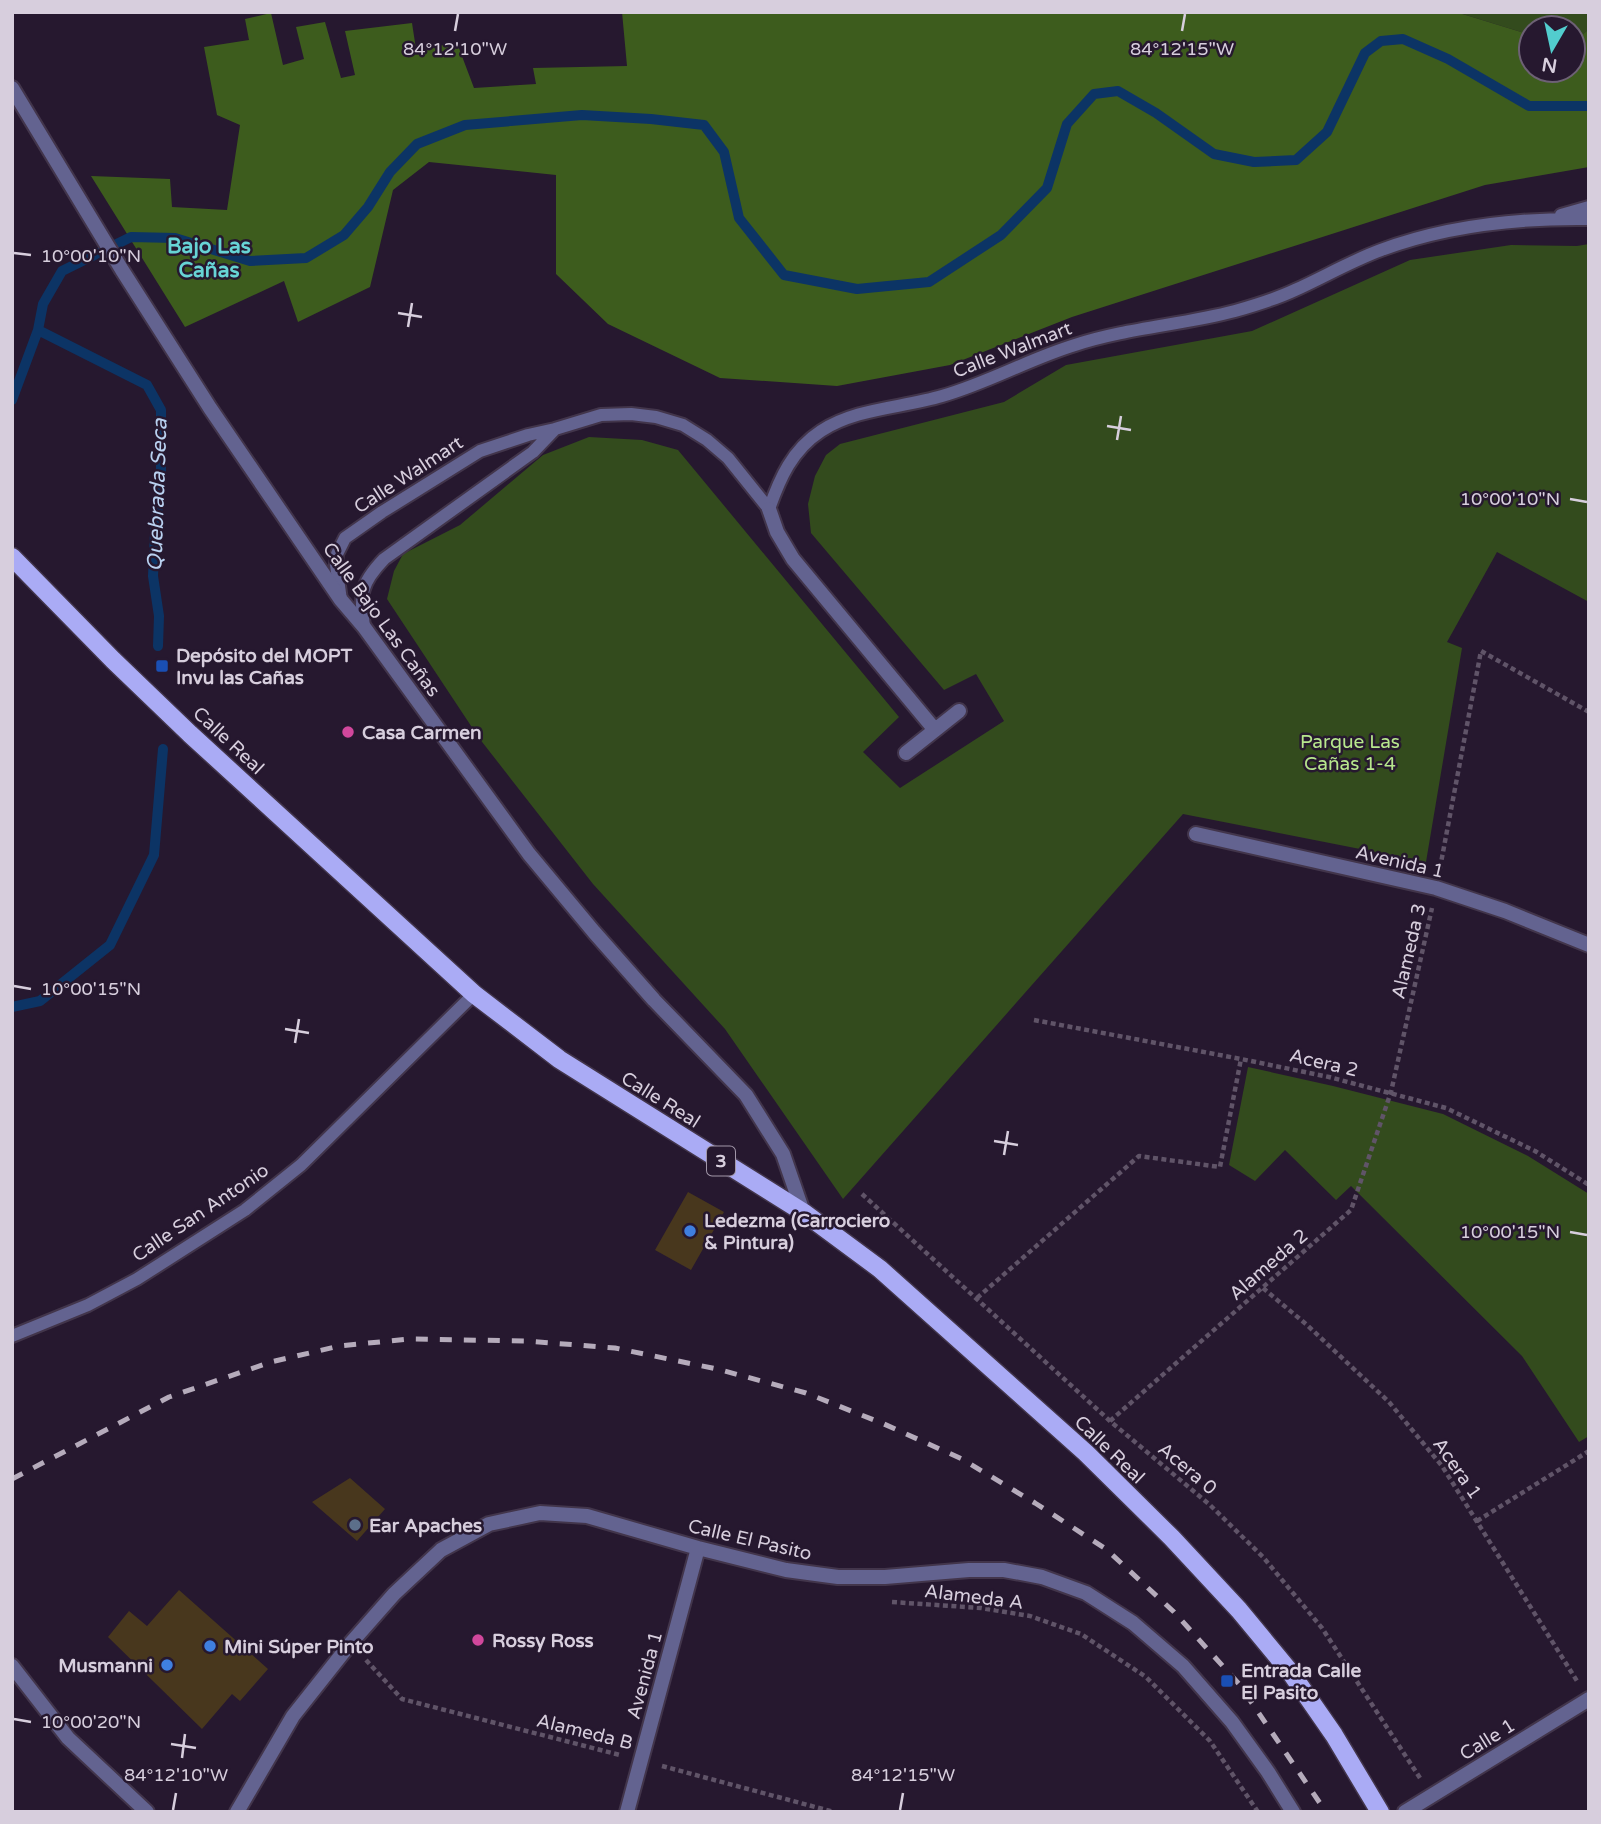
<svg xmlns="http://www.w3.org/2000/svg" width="1601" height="1824" font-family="'Varela Round',sans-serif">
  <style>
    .green { fill: #334b1d }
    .forest { fill: #3d5c1d }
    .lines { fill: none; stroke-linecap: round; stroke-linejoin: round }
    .stream { stroke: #0c3465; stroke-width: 10 }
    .building { fill: #48371d }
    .lane-casing { stroke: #42354b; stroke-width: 16 }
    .street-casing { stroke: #42354b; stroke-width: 18 }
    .primary-casing { stroke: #42354b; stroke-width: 21 }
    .path { stroke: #605468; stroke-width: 4.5; stroke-dasharray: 5 3.5; stroke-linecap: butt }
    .lane { stroke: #636390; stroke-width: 12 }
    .street { stroke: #636390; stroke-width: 14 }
    .primary { stroke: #aaabf5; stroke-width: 18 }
    .rail { stroke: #b5abbb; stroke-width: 5; stroke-dasharray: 12 12; stroke-linecap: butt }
    .ticks { fill: none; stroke: #d7cedd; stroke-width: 2.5 }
    .transit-dot { fill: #1a4fb4; stroke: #26182f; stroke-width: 2.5 }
    .hotel-dot { fill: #d1479c; stroke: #26182f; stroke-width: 2.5 }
    .shop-dot { fill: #3f7fe0; stroke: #26182f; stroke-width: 2.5 }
    .service-dot { fill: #5c6f8a; stroke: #26182f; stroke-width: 2.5 }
    .labels { text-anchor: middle; stroke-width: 5; stroke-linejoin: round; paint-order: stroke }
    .shield { fill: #26182f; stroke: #a297a9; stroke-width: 2 }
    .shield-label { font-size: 18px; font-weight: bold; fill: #d7cedd }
    .street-label { font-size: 19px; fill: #d7cedd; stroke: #26182f }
    .poi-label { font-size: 19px; font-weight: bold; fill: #d7cedd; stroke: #26182f; text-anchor: start }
    .park-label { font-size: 19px; fill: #b7e78d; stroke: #26182f }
    .neighbourhood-label { font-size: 21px; font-weight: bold; fill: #67d4d5; stroke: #26182f }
    .water-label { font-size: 21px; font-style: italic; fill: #b9d1f0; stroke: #26182f }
    .ticks-label { font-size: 18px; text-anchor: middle; fill: #d7cedd; stroke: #26182f; stroke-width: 5; stroke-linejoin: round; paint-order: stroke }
  </style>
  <rect width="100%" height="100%" fill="#26182f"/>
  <!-- green -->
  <path class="green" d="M1456 12H1589V29L1573 43V28H1531V35Z
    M1589 244V602L1497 552 1447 642 1462 648 1426 862 1183 814 843 1199 725 1029 593 884 479 738 387 599 394 571 403 554 460 525 543 455 589 437 642 440 678 450 899 717 863 752 900 788 1004 721 976 674 944 690 811 533 808 504 815 476 826 455 840 444 1004 402 1066 365 1252 331 1410 260 1511 245 1577 246Z
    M1248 1067 1333 1086 1443 1114 1528 1156 1589 1194V1436L1579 1442 1522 1356 1351 1186 1336 1200 1285 1150 1255 1181 1229 1165Z"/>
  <!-- forest -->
  <path class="forest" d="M622 12H1456L1531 35V70H1573V43L1589 29V167L1485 185 1072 317 950 365 837 386 720 378 608 324 556 274V175L429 162 393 190 370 287 298 322 284 281 185 327 91 176 170 179 172 207 227 210 240 125 217 115 204 47 249 40 245 19 271 13 283 65 304 59 296 27 325 22 341 78 355 75 345 31 412 23 416 49 457 43 474 88 536 84 533 68 627 66Z"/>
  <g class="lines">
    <!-- stream -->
    <path class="stream" d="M38 330 147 385 161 410V480L155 532 153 576 159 616 158 646
      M12 400 38 330 43 304 62 271 131 237 175 238 250 261 306 258 344 235 368 207 390 172 417 144 465 125 582 115 651 119 704 125 724 152 739 218 784 275 857 289 929 282 1001 235 1047 188 1067 124 1094 94 1118 91 1156 113 1214 154 1254 162 1296 160 1327 132 1365 53 1381 41 1403 39 1448 59 1529 106H1589
      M12 1007 40 1001 110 945 154 855 163 749"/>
  </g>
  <!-- building -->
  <path class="building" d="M688 1192 724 1212 691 1270 655 1250Z
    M350 1478 385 1509 357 1541 312 1502Z
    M179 1590 268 1669 240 1701 232 1694 202 1729 108 1637 129 1611 147 1626Z"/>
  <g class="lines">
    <!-- lane casing -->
    <g class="lane-casing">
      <path id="lane" d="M1561 215 1589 207
        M769 509C780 478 792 450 821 431 856 408 902 408 942 396 988 383 1029 359 1075 345 1127 328 1182 325 1235 311 1256 305 1276 299 1295 290 1324 277 1351 261 1381 250 1448 225 1518 218 1589 219
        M341 600 336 565 337 554 345 538 382 512 480 451 528 435 555 429
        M364 627C360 594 360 584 384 559L533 452 555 429 601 415 631 414 656 417 683 425 707 440 728 458 769 509
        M12 1336 88 1305 137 1279 245 1210 301 1165 474 994"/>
    </g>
    <!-- street casing -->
    <g class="street-casing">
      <path id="street" d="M12 88 122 270 210 408 341 600 364 627 529 854 594 932 654 1000 746 1095 783 1154 803 1212
        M769 509 777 532 793 559 935 730
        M906 753 959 711
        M1196 834 1436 888 1505 911 1589 945
        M12 1666 68 1738 147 1812
        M237 1812 293 1716 350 1644 394 1594 441 1550 489 1524 540 1513 587 1516 698 1548 786 1570 838 1577H885L969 1570H1004L1042 1577 1086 1593 1133 1623 1183 1666 1232 1722 1268 1772 1293 1812
        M627 1812 698 1548
        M1405 1812 1589 1699"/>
    </g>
    <!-- primary casing -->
    <g class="primary-casing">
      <path id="primary" d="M12 557 113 660 190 734 474 994 559 1059 803 1212 880 1269 1086 1453 1172 1538 1239 1610 1291 1673 1334 1735 1380 1812"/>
    </g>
    <!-- path -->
    <path class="path" d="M1440 868 1481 651 1589 712
      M1034 1020 1241 1059 1329 1077 1446 1108 1535 1151 1589 1185
      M862 1194 1110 1421 1210 1505 1263 1557 1322 1628 1420 1778
      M1263 1288 1307 1325 1389 1402 1442 1466 1577 1681
      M977 1298 1139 1156 1220 1167 1241 1059
      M1110 1421 1351 1210 1391 1092 1432 908
      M1477 1521 1589 1451
      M892 1602 981 1608 1030 1616 1081 1634 1146 1677 1210 1741 1258 1812
      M366 1660 402 1699 620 1755
      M662 1766 834 1812"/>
    <!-- lane -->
    <use href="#lane" class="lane"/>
    <!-- street -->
    <use href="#street" class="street"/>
    <!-- primary -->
    <use href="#primary" class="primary"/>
    <!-- rail -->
    <path class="rail" d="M12 1479 169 1397 271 1362 339 1346 409 1339 526 1341 615 1348 717 1369 806 1393 884 1424 962 1459 1035 1503 1106 1549 1174 1612 1239 1684 1326 1812"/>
  </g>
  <!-- ticks -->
  <path class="ticks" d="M455 31 458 14M1182 31 1185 14M14 253 31 255M398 313 422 317M408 327 412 303M1107 426 1131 430M1117 440 1121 416M1570 499 1587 502M14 986 31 989M285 1029 309 1033M295 1043 299 1019M994 1141 1018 1145M1004 1155 1008 1131M1570 1232 1587 1235M14 1719 31 1722M171 1744 196 1748M182 1758 185 1734M173 1810 176 1793M900 1810 903 1793"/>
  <!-- markers -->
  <g class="transit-dot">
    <rect x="155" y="659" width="14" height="14" rx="3.5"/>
    <rect x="1220" y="1674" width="14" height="14" rx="3.5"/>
  </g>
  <g class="hotel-dot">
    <circle cx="348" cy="732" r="7"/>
    <circle cx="478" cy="1640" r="7"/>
  </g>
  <g class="shop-dot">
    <circle cx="690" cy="1231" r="7"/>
    <circle cx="210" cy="1646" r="7"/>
    <circle cx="167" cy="1665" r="7"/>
  </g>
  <circle class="service-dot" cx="355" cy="1525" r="7"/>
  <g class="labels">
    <!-- shield labels -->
    <rect class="shield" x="707" y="1146.5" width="28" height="29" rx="5"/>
    <g class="shield-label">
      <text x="721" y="1167">3</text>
    </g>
    <!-- street labels -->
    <g class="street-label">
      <text transform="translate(1012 349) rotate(-21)" y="7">Calle Walmart</text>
      <text transform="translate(408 474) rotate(-33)" y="7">Calle Walmart</text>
      <text transform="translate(382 619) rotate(54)" y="7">Calle Bajo Las Cañas</text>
      <text transform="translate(229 740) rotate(43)" y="7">Calle Real</text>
      <text transform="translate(1400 861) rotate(13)" y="7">Avenida 1</text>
      <text transform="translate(1408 951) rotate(-77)" y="7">Alameda 3</text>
      <text transform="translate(1324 1062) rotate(13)" y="7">Acera 2</text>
      <text transform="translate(661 1099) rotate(32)" y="7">Calle Real</text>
      <text transform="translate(200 1212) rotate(-34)" y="7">Calle San Antonio</text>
      <text transform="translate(1268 1264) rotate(-41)" y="7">Alameda 2</text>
      <text transform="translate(1110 1449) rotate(44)" y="7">Calle Real</text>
      <text transform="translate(1188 1468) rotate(40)" y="7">Acera 0</text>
      <text transform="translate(1458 1468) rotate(55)" y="7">Acera 1</text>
      <text transform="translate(750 1539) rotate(13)" y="7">Calle El Pasito</text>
      <text transform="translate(974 1596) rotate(7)" y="7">Alameda A</text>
      <text transform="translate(644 1675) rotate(-75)" y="7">Avenida 1</text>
      <text transform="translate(585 1731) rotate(14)" y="7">Alameda B</text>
      <text transform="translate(1487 1739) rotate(-32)" y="7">Calle 1</text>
    </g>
    <!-- poi labels -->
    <g class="poi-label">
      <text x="176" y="662">Depósito del MOPT<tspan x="176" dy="22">Invu las Cañas</tspan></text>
      <text x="362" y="739">Casa Carmen</text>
      <text x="704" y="1227">Ledezma (Carrociero<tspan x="704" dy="22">&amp; Pintura)</tspan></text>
      <text x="369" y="1532">Ear Apaches</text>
      <text x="492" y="1647">Rossy Ross</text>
      <text x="224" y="1653">Mini Súper Pinto</text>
      <text x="153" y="1672" text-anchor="end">Musmanni</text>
      <text x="1241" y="1677">Entrada Calle<tspan x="1241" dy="22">El Pasito</tspan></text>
    </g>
    <!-- park labels -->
    <g class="park-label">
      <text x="1350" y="748">Parque Las<tspan x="1350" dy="22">Cañas 1-4</tspan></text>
    </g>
    <!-- neighbourhood labels -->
    <g class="neighbourhood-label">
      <text x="209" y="253">Bajo Las<tspan x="209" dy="24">Cañas</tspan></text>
    </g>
    <!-- water labels -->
    <g class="water-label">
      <text transform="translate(157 495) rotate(-88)" y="7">Quebrada Seca</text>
    </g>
  </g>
  <g class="ticks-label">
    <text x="455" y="55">84°12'10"W</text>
    <text x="1182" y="55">84°12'15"W</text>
    <text x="91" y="262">10°00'10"N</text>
    <text x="1510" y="505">10°00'10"N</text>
    <text x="91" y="995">10°00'15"N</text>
    <text x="1510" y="1238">10°00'15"N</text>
    <text x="91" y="1728">10°00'20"N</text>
    <text x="176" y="1781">84°12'10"W</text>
    <text x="903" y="1781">84°12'15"W</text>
  </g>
  <!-- border -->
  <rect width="1601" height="1824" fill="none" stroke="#d7cedd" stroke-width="28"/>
  <!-- north arrow -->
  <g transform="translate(1552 49) rotate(189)"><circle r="33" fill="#26182f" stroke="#6d6175" stroke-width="2"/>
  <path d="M0-5L12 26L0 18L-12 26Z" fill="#52cdce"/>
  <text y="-10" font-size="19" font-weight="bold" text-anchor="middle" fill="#d7cedd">N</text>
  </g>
</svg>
